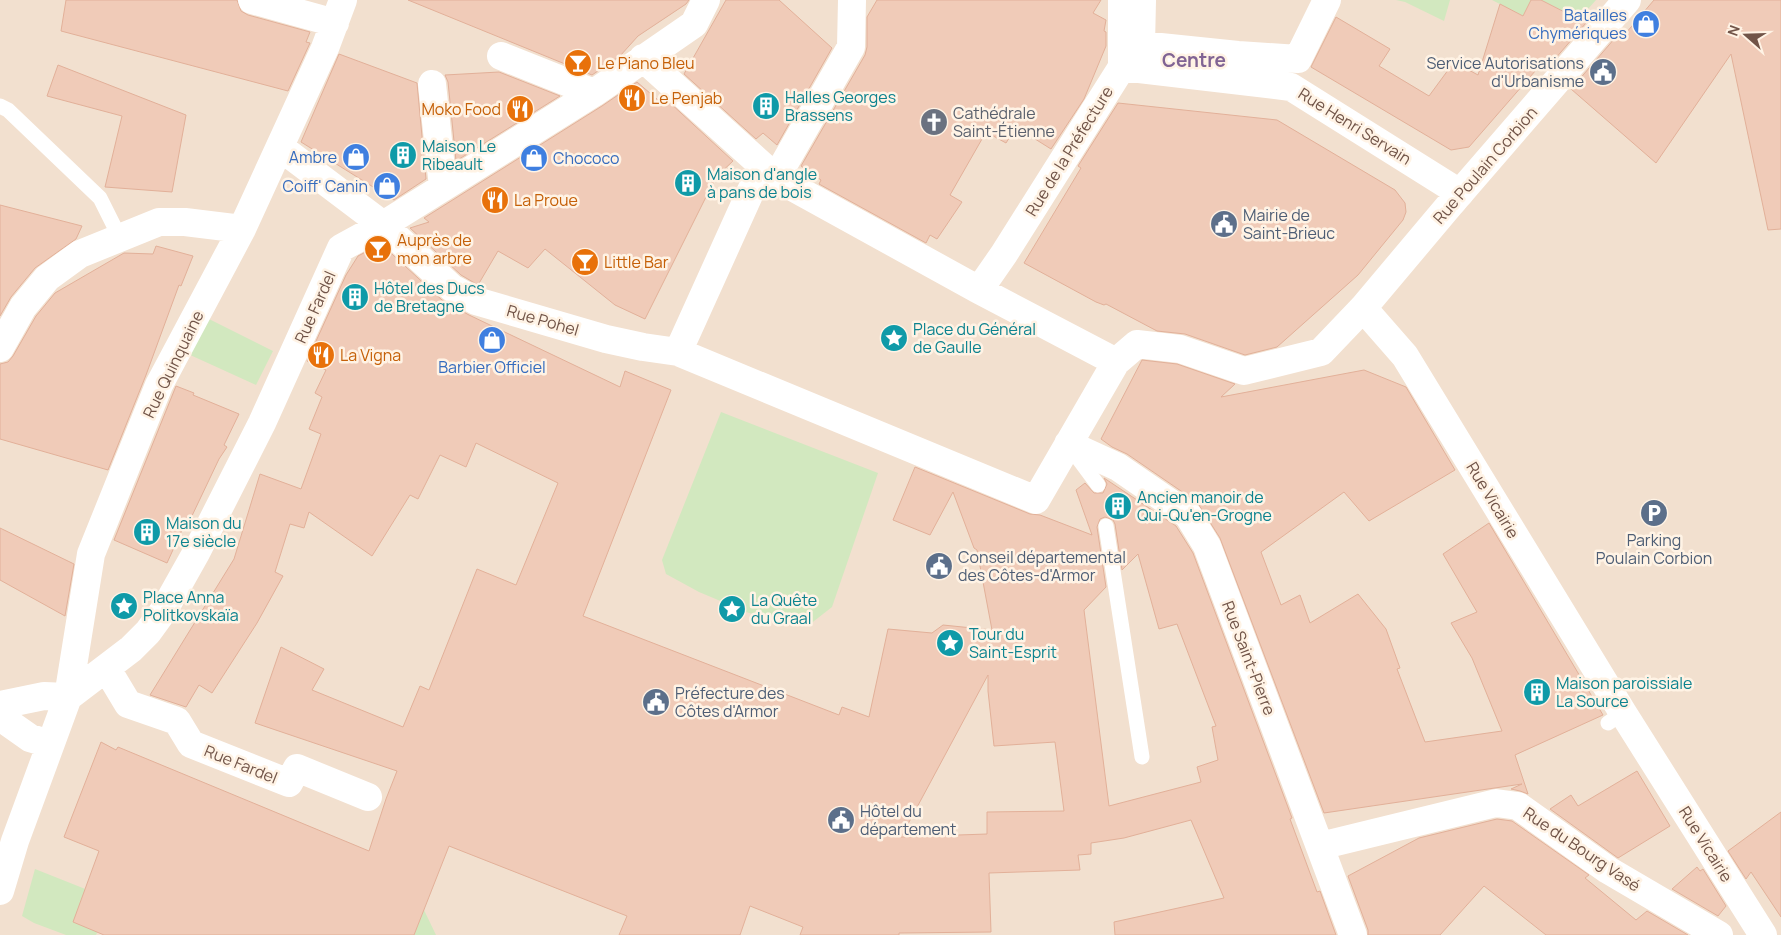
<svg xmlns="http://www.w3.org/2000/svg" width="1781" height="935" font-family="Manrope,sans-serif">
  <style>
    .residential { fill: #f2e0cf }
    .green { fill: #d2e8bf }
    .building { fill: #f0cbb8; stroke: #e2b099; fill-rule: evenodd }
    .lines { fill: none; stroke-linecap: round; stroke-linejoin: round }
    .lane { stroke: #fff; stroke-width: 15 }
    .street { stroke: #fff; stroke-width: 28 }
    .secondary { stroke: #fff; stroke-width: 28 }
    .labels { text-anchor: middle; stroke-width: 5; stroke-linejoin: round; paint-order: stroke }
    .shop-label { font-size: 16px; fill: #366cbe; stroke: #fff3e5; text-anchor: end }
    .food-label { font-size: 16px; fill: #c56008; stroke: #fff3e5; text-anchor: start }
    .service-label { font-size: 16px; fill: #4e5e75; stroke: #fff3e5; text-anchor: start }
    .culture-label { font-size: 16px; fill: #0d838f; stroke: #fff3e5; text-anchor: start }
    .worship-label { font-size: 16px; fill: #5b616d; stroke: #fff3e5; text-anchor: start }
    .street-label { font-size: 16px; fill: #715448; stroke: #fff3e5 }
    .quarter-label { font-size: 19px; font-weight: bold; fill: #816494; stroke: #fff3e5 }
  </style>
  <rect width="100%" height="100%" fill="#fbefe0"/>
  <!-- residential -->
  <path class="residential" d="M0 0H1781V935H0Z"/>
  <!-- green -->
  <path class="green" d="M1396 0H1450L1444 21 1405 2Z
    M1492 0H1531L1523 16Z
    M1541 0H1596L1579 19Z
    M207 318 273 351 256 385 188 354Z
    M721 412 878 473 832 607 809 625 749 613 699 592 666 574 662 560Z
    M35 869 113 900 96 935H66L34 923 22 916Z
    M424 910 436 935H414Z"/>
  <!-- building -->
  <path class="building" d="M66 0H237L241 11 248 15 310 32 306 42 310 43 288 91 61 31Z
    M408 0H689L686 4 638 36 620 56 592 75Z
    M726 0H779L832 48 777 145 763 133 756 139 684 74Z
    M877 0H1101L1093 13 1106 20 1104 31 1106 32V46L1084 99 1051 149 1016 127 1006 143 986 132 950 195 962 202 937 239 930 235 926 243 819 184 821 180 801 166 865 55 867 47V17Z
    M1531 0H1541L1586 23 1548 67 1543 62 1469 147 1451 150 1311 67 1336 17 1390 49 1379 66 1429 96 1454 62 1478 75 1500 4 1523 16Z
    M1654 0H1781V229L1768 230 1731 54 1656 163 1571 89 1615 38 1620 40Z
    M339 54 417 83 426 179 394 200 301 142Z
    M58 65 186 115 172 192 105 187 122 116 47 96Z
    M499 72 560 96 456 161 448 82 445 75Z
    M637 82 665 106 668 101 733 161 716 177 645 319 615 305 545 249 528 268 498 251 478 285 461 275 410 228 429 222 424 218 602 106Z
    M1118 103 1277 120 1395 190 1405 203 1406 212 1403 220 1358 275 1277 347 1245 355 1185 334 1157 331 1106 304 1104 305 1096 302 1024 263 1081 168 1078 166Z
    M0 205 82 226 76 239 35 268 11 297 0 316Z
    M381 244 442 300 469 315 620 387 625 371 671 390 583 616 839 715 842 707 869 717 888 629 932 633 943 625 992 630 977 550 974 548 953 492 930 535 893 520 915 467 1030 514 1040 515 1092 535 1076 490 1085 483 1094 493H1103L1107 484 1104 478 1176 526 1193 553 1292 818 1290 819 1317 892 1320 891 1336 935H1115L1114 922 1224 898 1191 820 1124 838 1091 843V854L1078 855 1080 870 989 873 991 932 899 933V935H800L803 927 750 906 740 935H619L627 916 449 846 414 935H104L73 922 99 851 64 837 101 742 116 750 118 747 369 851 386 799 397 771 255 723 281 647 324 669 312 690 403 727 420 686 429 690 477 569 516 585 558 483 476 443 466 467 440 455 418 499 410 495 372 556 309 512 304 528 290 524 275 572 283 576 257 623 212 693 199 685 186 707 150 695 234 559 260 474 301 489 321 434 309 429 322 397 315 393 326 370 307 361 346 275 358 256ZM1105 517 1113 520 1115 524 1122 570 1138 554 1159 629 1177 624 1216 726 1212 727 1218 760 1197 767 1201 782 1109 806 1084 610 1106 587 1097 527 1100 519ZM988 675V691L994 746 1055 742 1064 811 987 812V834L901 837Z
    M156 246 193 256 181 286 179 285 146 375 108 470 0 439V364L8 362 13 356 36 316 55 293 124 253 153 254Z
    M1142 360 1177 364 1235 384 1221 397 1364 370 1406 387 1455 470 1369 521 1344 492 1261 552 1281 605 1300 595 1310 623 1358 594 1386 629 1400 668 1397 669 1425 742 1502 731 1472 658 1451 623 1477 612 1443 554 1489 523 1603 715 1515 755 1528 794 1520 791 1511 789 1522 784 1324 813 1220 538 1197 502 1127 454 1112 447 1101 439Z
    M176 386 194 393 193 395 239 414 224 445 227 447 219 459 190 520 187 519 167 563 114 540Z
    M0 528 74 564 65 616 0 580Z
    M1637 771 1670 826 1618 858 1550 809 1571 795 1578 806Z
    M1781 812V917L1751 872 1746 879 1728 851Z
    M1497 819 1512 821 1589 875 1585 878 1636 920 1647 911 1688 935H1546L1484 886 1440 935H1368V930L1348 876 1419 838Z
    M1697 867 1700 871 1703 869 1726 906 1718 916 1672 889Z"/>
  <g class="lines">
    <!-- lane -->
    <path class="lane" d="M0 106 8 110 100 198 120 238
      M1072 450 1098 485
      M1106 526 1142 757
      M1608 723 1623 713"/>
    <!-- street -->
    <path class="street" d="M252 0 335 23
      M1142 0 1141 45 1238 55 1298 59 1327 0
      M501 56 594 93
      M643 58 776 178 851 47 852 0
      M1122 67 1291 87 1460 193
      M432 84 443 187
      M281 148 383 225 452 288 476 301 606 339 643 347 678 352 1036 500 1116 362 1137 344 1180 349 1244 371 1321 352 1363 308 1453 201
      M979 290 1004 254 1122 67V0
      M1363 308 1405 356 1623 713 1763 935
      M0 348 23 307 47 278 80 254 159 222H185L242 229
      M678 352 754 184 776 178 979 290 1116 362
      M1068 444 1118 467 1188 515 1207 546 1353 935
      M107 669 128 704 177 721 191 744 289 783 297 768 368 797
      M68 697 131 649 148 632 164 610 196 553 262 423 341 248 383 225 594 93 694 24 706 0
      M0 705 44 696 68 697
      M0 717 30 738 50 744
      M1320 846 1496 803 1518 806 1608 870 1719 935
      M0 891 15 841 68 697 91 554 159 385 242 229 325 48 343 0"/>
    <!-- secondary -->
    <path class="secondary" d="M1453 201 1627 0"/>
  </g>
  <!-- icons -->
  <defs>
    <g id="shop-disc" transform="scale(1.4375)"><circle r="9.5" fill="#3f7fe0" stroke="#fff3e5"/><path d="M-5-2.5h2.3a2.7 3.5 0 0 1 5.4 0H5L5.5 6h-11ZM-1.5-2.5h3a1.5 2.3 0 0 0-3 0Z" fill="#fff"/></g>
    <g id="bar-disc" transform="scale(1.4375)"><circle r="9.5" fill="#e8710a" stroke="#fff3e5"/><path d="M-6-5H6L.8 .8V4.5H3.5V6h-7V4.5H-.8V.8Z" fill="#fff"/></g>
    <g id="civic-disc" transform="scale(1.4375)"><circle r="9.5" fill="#5c6f8a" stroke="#fff3e5"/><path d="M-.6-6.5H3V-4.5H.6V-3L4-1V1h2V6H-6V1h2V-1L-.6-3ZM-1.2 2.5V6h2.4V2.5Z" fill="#fff"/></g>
    <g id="restaurant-disc" transform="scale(1.4375)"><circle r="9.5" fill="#e8710a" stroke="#fff3e5"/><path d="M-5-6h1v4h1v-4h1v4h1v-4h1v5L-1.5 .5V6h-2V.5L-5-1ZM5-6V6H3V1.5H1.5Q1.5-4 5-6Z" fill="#fff"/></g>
    <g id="building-disc" transform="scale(1.4375)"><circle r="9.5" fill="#0f9aa8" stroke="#fff3e5"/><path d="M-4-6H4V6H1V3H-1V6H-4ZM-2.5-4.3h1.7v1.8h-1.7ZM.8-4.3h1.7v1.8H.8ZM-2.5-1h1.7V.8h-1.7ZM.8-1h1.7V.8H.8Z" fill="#fff"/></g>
    <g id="church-disc" transform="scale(1.4375)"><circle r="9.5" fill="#6b7280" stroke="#fff3e5"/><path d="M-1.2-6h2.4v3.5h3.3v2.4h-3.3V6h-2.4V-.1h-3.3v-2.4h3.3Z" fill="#fff"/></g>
    <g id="sight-disc" transform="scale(1.4375)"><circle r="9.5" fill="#0f9aa8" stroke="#fff3e5"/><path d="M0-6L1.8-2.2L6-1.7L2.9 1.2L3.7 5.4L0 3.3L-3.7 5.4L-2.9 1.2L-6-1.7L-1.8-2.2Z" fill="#fff"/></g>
    <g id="parking-disc" transform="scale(1.4375)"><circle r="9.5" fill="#5c6f8a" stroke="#fff3e5"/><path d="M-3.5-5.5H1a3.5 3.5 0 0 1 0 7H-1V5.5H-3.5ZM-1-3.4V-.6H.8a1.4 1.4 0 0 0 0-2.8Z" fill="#fff"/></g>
  </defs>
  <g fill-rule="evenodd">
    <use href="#shop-disc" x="1646" y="24"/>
    <use href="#bar-disc" x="578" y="63"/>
    <use href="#civic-disc" x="1603" y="72"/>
    <use href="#restaurant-disc" x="632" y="98"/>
    <use href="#building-disc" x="766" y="106"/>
    <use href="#restaurant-disc" x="520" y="109"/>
    <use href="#church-disc" x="934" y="122"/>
    <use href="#building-disc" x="403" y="155"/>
    <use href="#shop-disc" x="356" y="157"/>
    <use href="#shop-disc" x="534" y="158"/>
    <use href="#building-disc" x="688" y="183"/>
    <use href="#shop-disc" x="387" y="186"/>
    <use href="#restaurant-disc" x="495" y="200"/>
    <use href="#civic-disc" x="1224" y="224"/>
    <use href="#bar-disc" x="378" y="249"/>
    <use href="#bar-disc" x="585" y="262"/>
    <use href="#building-disc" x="355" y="297"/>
    <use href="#sight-disc" x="894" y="338"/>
    <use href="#shop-disc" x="492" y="340"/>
    <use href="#restaurant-disc" x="321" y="355"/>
    <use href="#building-disc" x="1118" y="506"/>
    <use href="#parking-disc" x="1654" y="513"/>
    <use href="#building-disc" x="147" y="532"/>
    <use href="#civic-disc" x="939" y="566"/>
    <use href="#sight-disc" x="124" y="606"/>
    <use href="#sight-disc" x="732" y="609"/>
    <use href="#sight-disc" x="950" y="643"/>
    <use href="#building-disc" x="1537" y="692"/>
    <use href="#civic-disc" x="656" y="702"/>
    <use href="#civic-disc" x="841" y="820"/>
  </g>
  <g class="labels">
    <!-- shop labels -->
    <g class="shop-label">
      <text x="1627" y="21">Batailles<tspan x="1627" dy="18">Chymériques</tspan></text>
      <text x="337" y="163">Ambre</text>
      <text x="553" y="164" text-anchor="start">Chococo</text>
      <text x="368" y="192">Coiff' Canin</text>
      <text x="492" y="373" text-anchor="middle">Barbier Officiel</text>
    </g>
    <!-- food labels -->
    <g class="food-label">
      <text x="597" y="69">Le Piano Bleu</text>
      <text x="651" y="104">Le Penjab</text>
      <text x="501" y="115" text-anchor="end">Moko Food</text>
      <text x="514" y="206">La Proue</text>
      <text x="397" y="246">Auprès de<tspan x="397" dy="18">mon arbre</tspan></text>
      <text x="604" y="268">Little Bar</text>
      <text x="340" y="361">La Vigna</text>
    </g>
    <!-- service labels -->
    <g class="service-label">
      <text x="1584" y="69" text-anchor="end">Service Autorisations<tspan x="1584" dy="18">d'Urbanisme</tspan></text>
      <text x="1243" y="221">Mairie de<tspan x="1243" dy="18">Saint-Brieuc</tspan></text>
      <text x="1654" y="546" text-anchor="middle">Parking<tspan x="1654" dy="18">Poulain Corbion</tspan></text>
      <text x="958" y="563">Conseil départemental<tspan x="958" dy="18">des Côtes-d'Armor</tspan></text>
      <text x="675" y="699">Préfecture des<tspan x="675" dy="18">Côtes d'Armor</tspan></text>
      <text x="860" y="817">Hôtel du<tspan x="860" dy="18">département</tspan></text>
    </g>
    <!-- culture labels -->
    <g class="culture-label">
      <text x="785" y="103">Halles Georges<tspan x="785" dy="18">Brassens</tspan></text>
      <text x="422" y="152">Maison Le<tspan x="422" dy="18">Ribeault</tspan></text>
      <text x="707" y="180">Maison d'angle<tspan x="707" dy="18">à pans de bois</tspan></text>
      <text x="374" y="294">Hôtel des Ducs<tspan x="374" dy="18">de Bretagne</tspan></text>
      <text x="913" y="335">Place du Général<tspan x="913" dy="18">de Gaulle</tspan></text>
      <text x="1137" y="503">Ancien manoir de<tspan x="1137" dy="18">Qui-Qu'en-Grogne</tspan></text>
      <text x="166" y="529">Maison du<tspan x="166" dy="18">17e siècle</tspan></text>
      <text x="143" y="603">Place Anna<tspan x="143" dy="18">Politkovskaïa</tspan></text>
      <text x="751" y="606">La Quête<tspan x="751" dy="18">du Graal</tspan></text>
      <text x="969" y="640">Tour du<tspan x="969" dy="18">Saint-Esprit</tspan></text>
      <text x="1556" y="689">Maison paroissiale<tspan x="1556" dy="18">La Source</tspan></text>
    </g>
    <!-- worship labels -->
    <g class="worship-label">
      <text x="953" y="119">Cathédrale<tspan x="953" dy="18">Saint-Étienne</tspan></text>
    </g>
    <!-- street labels -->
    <g class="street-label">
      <text transform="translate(1355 126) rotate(32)" y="6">Rue Henri Servain</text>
      <text transform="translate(1069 151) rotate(-58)" y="6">Rue de la Préfecture</text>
      <text transform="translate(1485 165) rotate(-49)" y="6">Rue Poulain Corbion</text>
      <text transform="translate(315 307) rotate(-66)" y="6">Rue Fardel</text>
      <text transform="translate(543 320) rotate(16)" y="6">Rue Pohel</text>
      <text transform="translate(173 364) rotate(-64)" y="6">Rue Quinquaine</text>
      <text transform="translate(1493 500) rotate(59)" y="6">Rue Vicairie</text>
      <text transform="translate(1249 658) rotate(69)" y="6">Rue Saint-Pierre</text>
      <text transform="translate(241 764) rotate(22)" y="6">Rue Fardel</text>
      <text transform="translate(1706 844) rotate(58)" y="6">Rue Vicairie</text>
      <text transform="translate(1582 849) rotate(34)" y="6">Rue du Bourg Vasé</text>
    </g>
    <!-- quarter labels -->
    <g class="quarter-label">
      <text x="1194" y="67">Centre</text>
    </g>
  </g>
  <!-- north arrow -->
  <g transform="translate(1746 35) rotate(290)" stroke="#fff3e5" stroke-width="4" paint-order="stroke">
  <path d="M0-4L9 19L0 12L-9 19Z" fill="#715448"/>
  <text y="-8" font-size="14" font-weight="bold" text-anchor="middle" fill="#715448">N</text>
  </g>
</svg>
